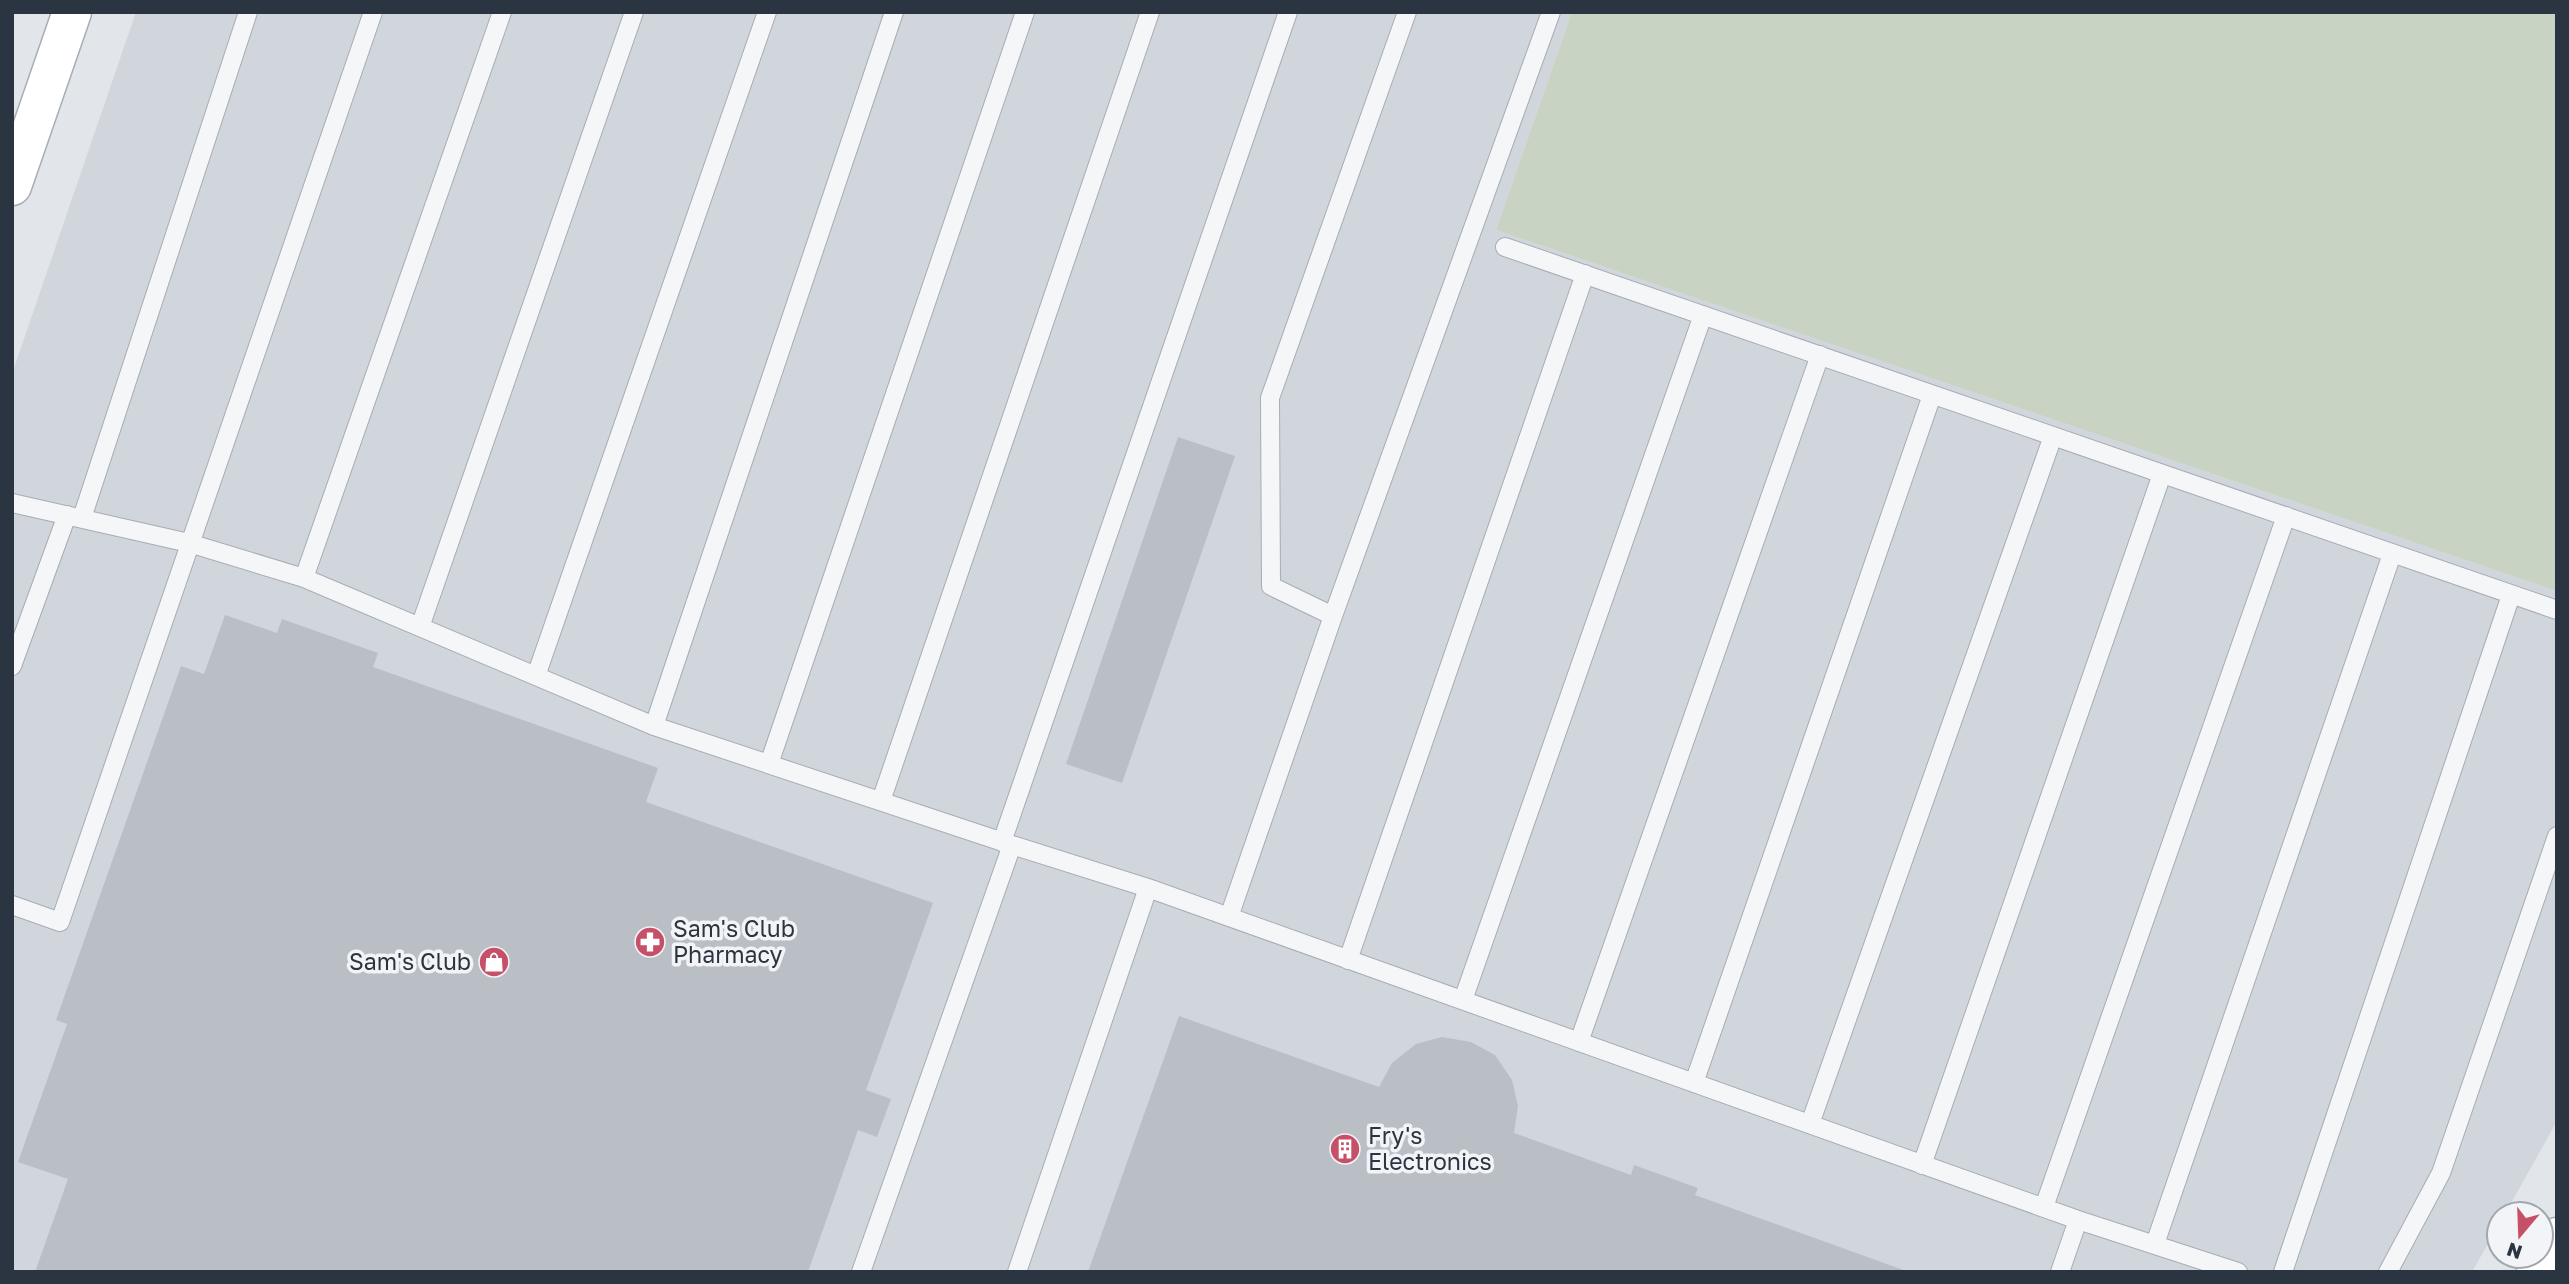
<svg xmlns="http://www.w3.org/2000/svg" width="2569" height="1284" font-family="'Golos Text',sans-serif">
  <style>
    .built { fill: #d1d5dc }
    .green { fill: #c9d3c4 }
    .building { fill: #babfc6 }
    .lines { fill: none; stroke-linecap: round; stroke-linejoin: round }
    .lane-casing { stroke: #a7adb4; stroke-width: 20 }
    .secondary-casing { stroke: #a7adb4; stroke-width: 41 }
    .lane { stroke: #f5f6f8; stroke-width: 18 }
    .secondary { stroke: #fff; stroke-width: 38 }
    .labels { text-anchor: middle; stroke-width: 7; stroke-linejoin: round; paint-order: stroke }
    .poi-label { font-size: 23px; fill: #2b3441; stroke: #f2f4f7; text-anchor: start }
  </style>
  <rect width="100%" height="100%" fill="#e2e6ea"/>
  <!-- built -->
  <path class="built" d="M136 12H1572L1496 230 2557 591V1121L2505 1214H2499V1224L2472 1272H12V374Z"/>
  <!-- green -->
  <path class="green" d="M1572 12H2557V591L1496 230Z"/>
  <!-- building -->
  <path class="building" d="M1178 437 1235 456 1122 783 1066 764Z
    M225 615 277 633 282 619 378 653 373 667 658 768 646 802 933 903 866 1090 891 1099 877 1137 858 1130 808 1272H35L68 1179 18 1162 67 1024 56 1020 181 666 204 674Z
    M1179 1016 1379 1087 1392 1063 1416 1044 1442 1037 1471 1042 1495 1055 1512 1080 1518 1106 1514 1133 1631 1175 1634 1165 1698 1188 1695 1195 1909 1272H1088Z"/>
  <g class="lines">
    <!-- lane casing -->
    <g class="lane-casing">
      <path id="lane" d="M1505 247 2557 610
        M12 503 189 543 304 578 654 726 1012 845
        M82 518 248 12
        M304 578 502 12
        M1333 616 1271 586 1270 398 1407 12
        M420 627 634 12
        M12 666 67 515
        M536 676 767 12
        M654 726 894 12
        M769 764 1025 12
        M881 801 1150 12
        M1002 842 1288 12
        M12 905 60 922 373 12
        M1229 917 1333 616 1551 12
        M1348 960 1585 274
        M1463 1000 1703 315
        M1579 1042 1820 355
        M1694 1083 1932 395
        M1810 1124 2053 436
        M1922 1165 2162 474
        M2044 1207 2286 516
        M2155 1244 2392 554
        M861 1272 1012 845 1148 888 2078 1220 2238 1272
        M1017 1272 1148 888
        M2060 1272 2078 1220
        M2283 1272 2511 595
        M2388 1272 2441 1173 2557 836"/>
    </g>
    <!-- secondary casing -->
    <g class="secondary-casing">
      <path id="secondary" d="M12 186 72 12
        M2536 1272 2557 1237"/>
    </g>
    <!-- lane -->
    <use href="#lane" class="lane"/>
    <!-- secondary -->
    <use href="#secondary" class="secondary"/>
  </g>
  <!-- icons -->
  <defs>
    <g id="pharmacy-disc" transform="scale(1.575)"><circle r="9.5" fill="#c65068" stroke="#f2f4f7"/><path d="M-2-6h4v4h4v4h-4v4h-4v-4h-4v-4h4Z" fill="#fff"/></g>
    <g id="shop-disc" transform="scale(1.575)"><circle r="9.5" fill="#c65068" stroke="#f2f4f7"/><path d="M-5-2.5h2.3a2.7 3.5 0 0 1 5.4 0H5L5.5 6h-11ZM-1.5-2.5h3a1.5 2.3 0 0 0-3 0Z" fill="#fff"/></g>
    <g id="building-disc" transform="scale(1.575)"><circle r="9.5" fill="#c65068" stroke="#f2f4f7"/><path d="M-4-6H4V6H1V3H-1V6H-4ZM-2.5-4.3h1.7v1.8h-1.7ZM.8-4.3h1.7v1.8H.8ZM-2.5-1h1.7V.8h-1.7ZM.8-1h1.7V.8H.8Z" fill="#fff"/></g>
  </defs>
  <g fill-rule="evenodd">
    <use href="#pharmacy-disc" x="650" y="942"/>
    <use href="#shop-disc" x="494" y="962"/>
    <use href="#building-disc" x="1345" y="1149"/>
  </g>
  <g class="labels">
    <!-- poi labels -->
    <g class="poi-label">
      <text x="673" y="937">Sam's Club<tspan x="673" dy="26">Pharmacy</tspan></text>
      <text x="471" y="970" text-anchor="end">Sam's Club</text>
      <text x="1368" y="1144">Fry's<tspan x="1368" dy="26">Electronics</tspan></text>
    </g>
  </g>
  <!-- border -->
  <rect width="2569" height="1284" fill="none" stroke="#2b3441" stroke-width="28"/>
  <!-- north arrow -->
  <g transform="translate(2520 1235) rotate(199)"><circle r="33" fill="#f2f4f7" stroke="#a2a7ae" stroke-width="2"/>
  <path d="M0-5L12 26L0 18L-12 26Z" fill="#c65068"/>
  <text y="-10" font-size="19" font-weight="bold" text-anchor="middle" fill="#2b3441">N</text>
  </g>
</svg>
